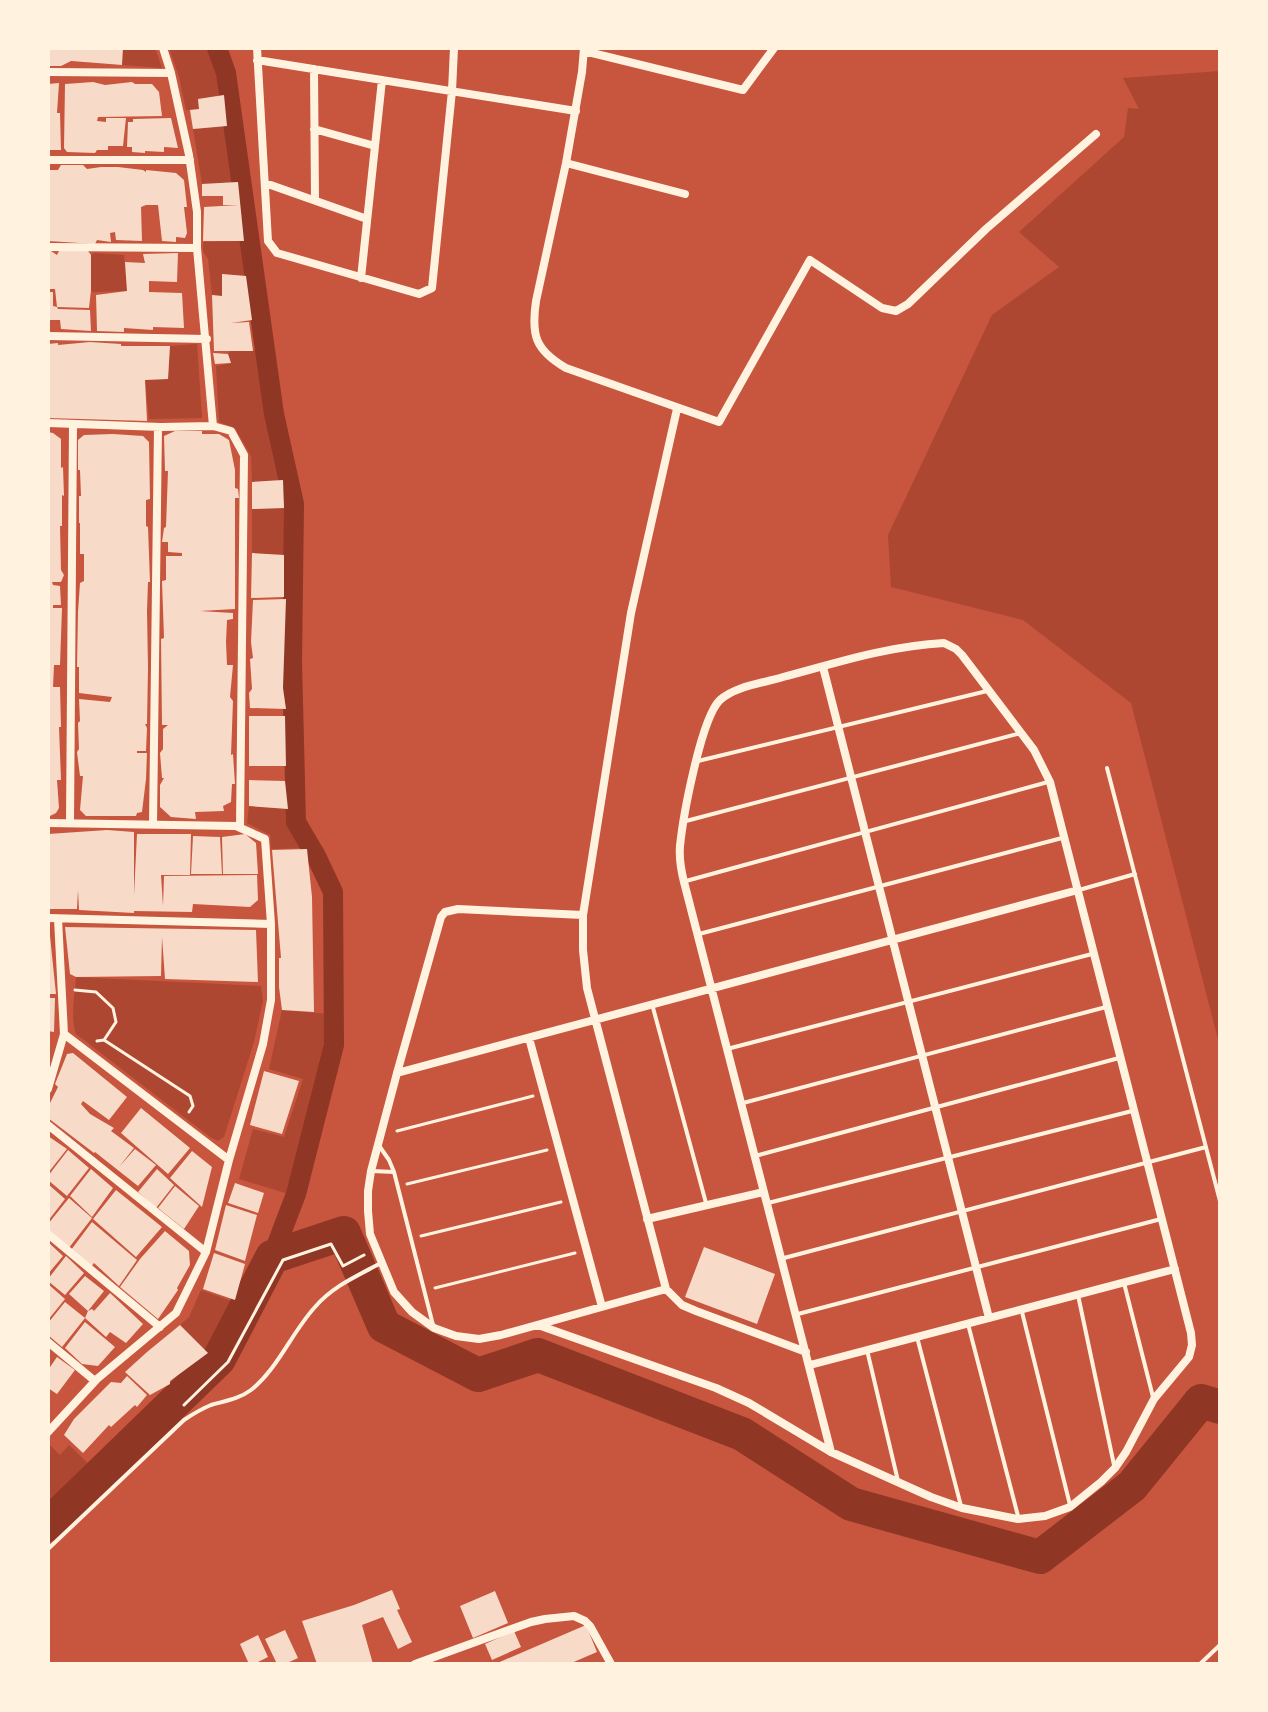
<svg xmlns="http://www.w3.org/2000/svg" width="1268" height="1712" font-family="Manrope,sans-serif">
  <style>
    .green { fill: #ae4732 }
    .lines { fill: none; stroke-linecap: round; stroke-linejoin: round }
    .canal { stroke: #8f3625; stroke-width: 20 }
    .river { stroke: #8f3625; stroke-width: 34 }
    .building { fill: #f7dbc8 }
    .path { stroke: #fff3e0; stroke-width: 3 }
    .service { stroke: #fff3e0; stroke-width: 4 }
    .minor { stroke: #fff3e0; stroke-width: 8 }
  </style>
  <rect width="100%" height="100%" fill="#c8553d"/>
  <!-- green -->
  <path class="green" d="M72 48H155L162 68 71 61Z
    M169 48H219L226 93 224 95 198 99 199 109 186 110 179 77Z
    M1220 71V1047L1131 703 1023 620 891 587 888 535 992 315 1059 267 1019 232 1124 137 1128 108 1139 109 1123 78Z
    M227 126 238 182 202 184 193 129Z
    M244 241 246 276 222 274V296L212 295 208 259 203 251V242Z
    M94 253 124 255 127 291 93 292 91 290V255Z
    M197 344 202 418 149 419 145 380 168 379 170 346Z
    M261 350 283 480 252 482 251 456 235 428 219 422 216 366 231 363 228 354 230 351Z
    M284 508V555L252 553V509Z
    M249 806 293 809 294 823 308 848 271 849 270 835 247 823Z
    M76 977 261 986 263 1001 254 1042 224 1137 218 1141 210 1137 76 1034C70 1016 75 995 76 977Z
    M282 1010 330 1014V1046L292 1195 239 1179 253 1129 284 1137 303 1079 269 1069Z
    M201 1290 237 1303 229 1332 211 1356 180 1325 189 1317Z
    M50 1445 60 1455 69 1445 98 1473 48 1521V1447Z"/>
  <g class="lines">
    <!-- canal -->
    <path class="canal" d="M217 48 226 73 274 414 294 504 292 662 296 822 316 856 333 892 334 1045 296 1194 272 1257"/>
    <!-- river -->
    <path class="river" d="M48 1525 219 1359 272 1257 344 1233 384 1326 478 1375 538 1355 742 1434 851 1504 1040 1557 1132 1486 1201 1401 1220 1407"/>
  </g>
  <!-- building -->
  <path class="building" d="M48 48H123L122 65 71 61 61 66H48Z
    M93 82 105 85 132 82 135 84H152L159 92 162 116 98 117 97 121 106 122V118H126L123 146H108V150H97L95 153 67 152 64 148 65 84Z
    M59 83 57 113H60L61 150H48V84Z
    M224 95 227 126 193 129 190 110 199 109 198 99Z
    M171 118 178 148 164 147V152L145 151V153L132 152V147H127L128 122H133V119Z
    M61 165H83L87 169 101 167H118L143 170 146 172V170L176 173 184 180 187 207H184L187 233 185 238 176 237V242L162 241 158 205H146L141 207 142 241 116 240 115 232 110 233 111 242 97 240 95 244 48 241V170H58Z
    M238 182 244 241H203L204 207 238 205H223V196H202V184Z
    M48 249 57 255 59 251H88L91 255V290L89 308 57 307 58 309 90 310 91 331 61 329 60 320H48V292H53V306L57 307 55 289H48Z
    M178 253 177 282 149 281V292L182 293 184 328 153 327V330L124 328V332L97 331 96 295 127 291 125 262 145 263 143 254Z
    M222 274 246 276 252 320 231 323 249 322 253 351H214L212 295 222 296Z
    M90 342 121 344V346H170L168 379 145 380 147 421 48 418V344L58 343V345Z
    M213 353 228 354 231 363 215 364Z
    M175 431H202V434H219L229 440 235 470V488L238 489 239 498H235V609L200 611 233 613V619L227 620 226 642 227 665H233L230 697 233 701 231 755 233 754 235 784H232L231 802 223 806 224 811 195 812 196 819 171 817 160 807V785L164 778H162L160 753 163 749V729L168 725H162L161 639 164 638 162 581 166 580V556H182V553L168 552V542H162L164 528 166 527 168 471H165L164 436Z
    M48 432 53 433 61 439V468L63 467 64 496 62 495V526H60L61 570 64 575 61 582H52L53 585 60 586 61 605H53V608H62L60 665H54L53 687H60L61 727H59L61 780H57L59 808 56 813 48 817Z
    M113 434 143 436 149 442 150 499 146 500V526L148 527 150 582H148L147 611 148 668 147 724H145L147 728 146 751H137V753H147L146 779 142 812 137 813 136 816H86L80 810 83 776H80L77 752 79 749 78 723 80 721 79 699 110 702 112 697 79 693V667H77L78 612 80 583 84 581V554H80V523H79V496H81L80 470H78V440L84 435Z
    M283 480 284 508 252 509V482Z
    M252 553 284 555V597L251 598Z
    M286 599 283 688 286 709 250 708 249 693 252 689 250 659 253 658 251 642 253 600Z
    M249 716H285L286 766H249Z
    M249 780 285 781 288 809 249 806Z
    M107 830 134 832V895L137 834H191L190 875H161L163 906 164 876 257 875 258 900 250 907 193 904 192 912 134 911V913L79 910 78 890 77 909H48V834Z
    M245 834 256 843 258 874H223L222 837Z
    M193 836 220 837 222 874H191Z
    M307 849 312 897 314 1012 282 1010 279 987V958H281L272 850Z
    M65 927 256 930 258 982 165 979 162 937 161 976 76 977 70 974Z
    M48 936H50L56 994H48Z
    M48 998H55L54 1032 48 1031Z
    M73 1053 127 1097 109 1120 83 1101 81 1104 90 1114 114 1128 111 1131 134 1148 119 1167 135 1149 156 1165 138 1186 95 1152 94 1153 48 1118V1107L58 1087 55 1084 67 1054Z
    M264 1071 299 1081 282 1134 250 1125Z
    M141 1108 190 1148 168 1174 121 1133Z
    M48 1136 67 1149 48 1173Z
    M68 1150 89 1168 67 1196 48 1180V1176Z
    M192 1151 212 1167 202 1207 170 1178Z
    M91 1169 113 1188 92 1217 70 1196Z
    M157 1169 174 1185 156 1208 138 1192Z
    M235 1183 264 1193 258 1213 228 1203Z
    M48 1184 65 1199 48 1221Z
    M175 1186 199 1206 184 1229 158 1208Z
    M116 1190 162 1227 136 1257 93 1219Z
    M69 1198 92 1218 68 1249 48 1231V1224Z
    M226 1205 257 1215 245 1261 215 1250Z
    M92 1222 137 1260 119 1286 94 1263 91 1267 71 1250Z
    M165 1231 189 1251 190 1265 177 1288 178 1290 158 1319 120 1287 140 1259Z
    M48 1242 63 1256 48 1274Z
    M704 1247 775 1274 757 1324 685 1297Z
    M214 1253 245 1264 235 1300 203 1289Z
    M66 1256 84 1273 65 1295 48 1281V1279Z
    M85 1276 104 1291 88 1311 92 1309 94 1311 110 1293 143 1324 126 1343 110 1332 106 1337 85 1318 88 1311 69 1294Z
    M48 1284 65 1299 48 1320Z
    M65 1302 85 1318 62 1347 48 1335V1323Z
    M85 1322 115 1347 98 1366 82 1364 65 1348Z
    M180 1325 208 1353 170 1381V1384L150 1395 125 1372 147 1352Z
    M57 1357 75 1370 57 1394 48 1388V1370Z
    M127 1376 147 1395 137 1407 135 1405 111 1427 109 1425 83 1453 64 1435 74 1419 111 1382 121 1383Z
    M392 1590 400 1609 397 1610 412 1642 398 1649 383 1617 362 1625 373 1664H317L302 1621 354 1605Z
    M495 1591 508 1623 473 1638 460 1606Z
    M586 1625 597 1652 569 1664H495Z
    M285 1630 298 1658 285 1664H277L265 1639Z
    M514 1631 521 1647 492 1660 485 1644Z
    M258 1635 268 1657 254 1664H249L240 1644Z"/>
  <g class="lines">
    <!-- path -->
    <path class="path" d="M75 990 96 992 113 1008 116 1022 104 1040 97 1041
      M104 1040 190 1096 193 1106 189 1112
      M397 1131 533 1096
      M407 1184 547 1150
      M421 1236 561 1202
      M435 1288 575 1253
      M184 1405 228 1362 283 1260 331 1244 343 1266 364 1255"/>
    <!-- service -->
    <path class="service" d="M698 761 987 691
      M1107 768 1220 1201
      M686 821 1021 733
      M686 881 1048 782
      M1079 890 1135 874
      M699 934 1062 838
      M652 1004 706 1203
      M727 1049 1092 954
      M743 1103 1106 1007
      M380 1147 389 1160 394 1172 433 1325
      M755 1156 1119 1058
      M372 1171 394 1172
      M768 1203 1132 1111
      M784 1258 1206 1147
      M1124 1283 1153 1397
      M1078 1295 1114 1465
      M1022 1312 1070 1505
      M798 1314 1161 1219
      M968 1324 1018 1516
      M917 1337 961 1506
      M867 1350 898 1481
      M48 1549 184 1420C193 1414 201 1409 211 1405 225 1401 239 1399 251 1390 277 1370 292 1332 315 1307 333 1286 357 1276 381 1263
      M1200 1664 1220 1645"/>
    <!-- minor -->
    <path class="minor" d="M163 48 171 73 189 155 197 212V248L213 426
      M257 48 268 241 277 253 419 294 432 288 452 91 454 48
      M584 48 582 72 566 163 536 301C531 335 535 350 566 368L719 422 810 260 882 308 896 311 908 304 986 229 1096 134
      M584 51 743 90 774 48
      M257 60 576 111
      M314 69 315 200
      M48 72 171 73
      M314 129 375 146
      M48 160H190
      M566 163 685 194
      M265 183 367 219
      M48 247 197 248
      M361 278 382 80
      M48 336 207 339
      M677 409 631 613 583 915V950L587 988 666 1289 682 1305 696 1311 806 1352
      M48 423 161 427 213 426 231 431 244 455 240 827
      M823 667 989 1318
      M48 823 236 826 265 839 271 924V1000L263 1044 229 1160 206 1252 176 1313 97 1379 48 1432
      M70 823 73 425
      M153 824 158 427
      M583 915 458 909 445 912 441 917 397 1073 371 1171 368 1191V1211L370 1234 394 1292 412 1312 434 1328 456 1336 479 1339 501 1335 666 1289
      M48 918 271 924
      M64 1034 229 1160
      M529 1038 602 1307
      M397 1073 1078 890
      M48 1089 64 1034 58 919
      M48 1125 206 1252
      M647 1219 764 1192
      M48 1234 160 1327
      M538 1325 716 1388 749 1403 831 1452 931 1497 962 1508 1018 1519 1045 1516 1070 1507 1101 1482 1115 1468 1126 1452 1154 1399 1189 1357 1192 1345 1191 1333 1050 782 1034 750 962 655 956 649 944 643C888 646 836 663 783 677 764 683 735 686 720 700 701 718 683 817 680 846 679 858 681 870 684 882L831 1452
      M48 1342 95 1381
      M810 1365 1175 1269
      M415 1664 531 1622 545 1619 574 1616 585 1621 590 1626 611 1664"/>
  </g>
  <!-- border -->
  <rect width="1268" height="1712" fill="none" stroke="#fff3e0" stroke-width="100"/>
</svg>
